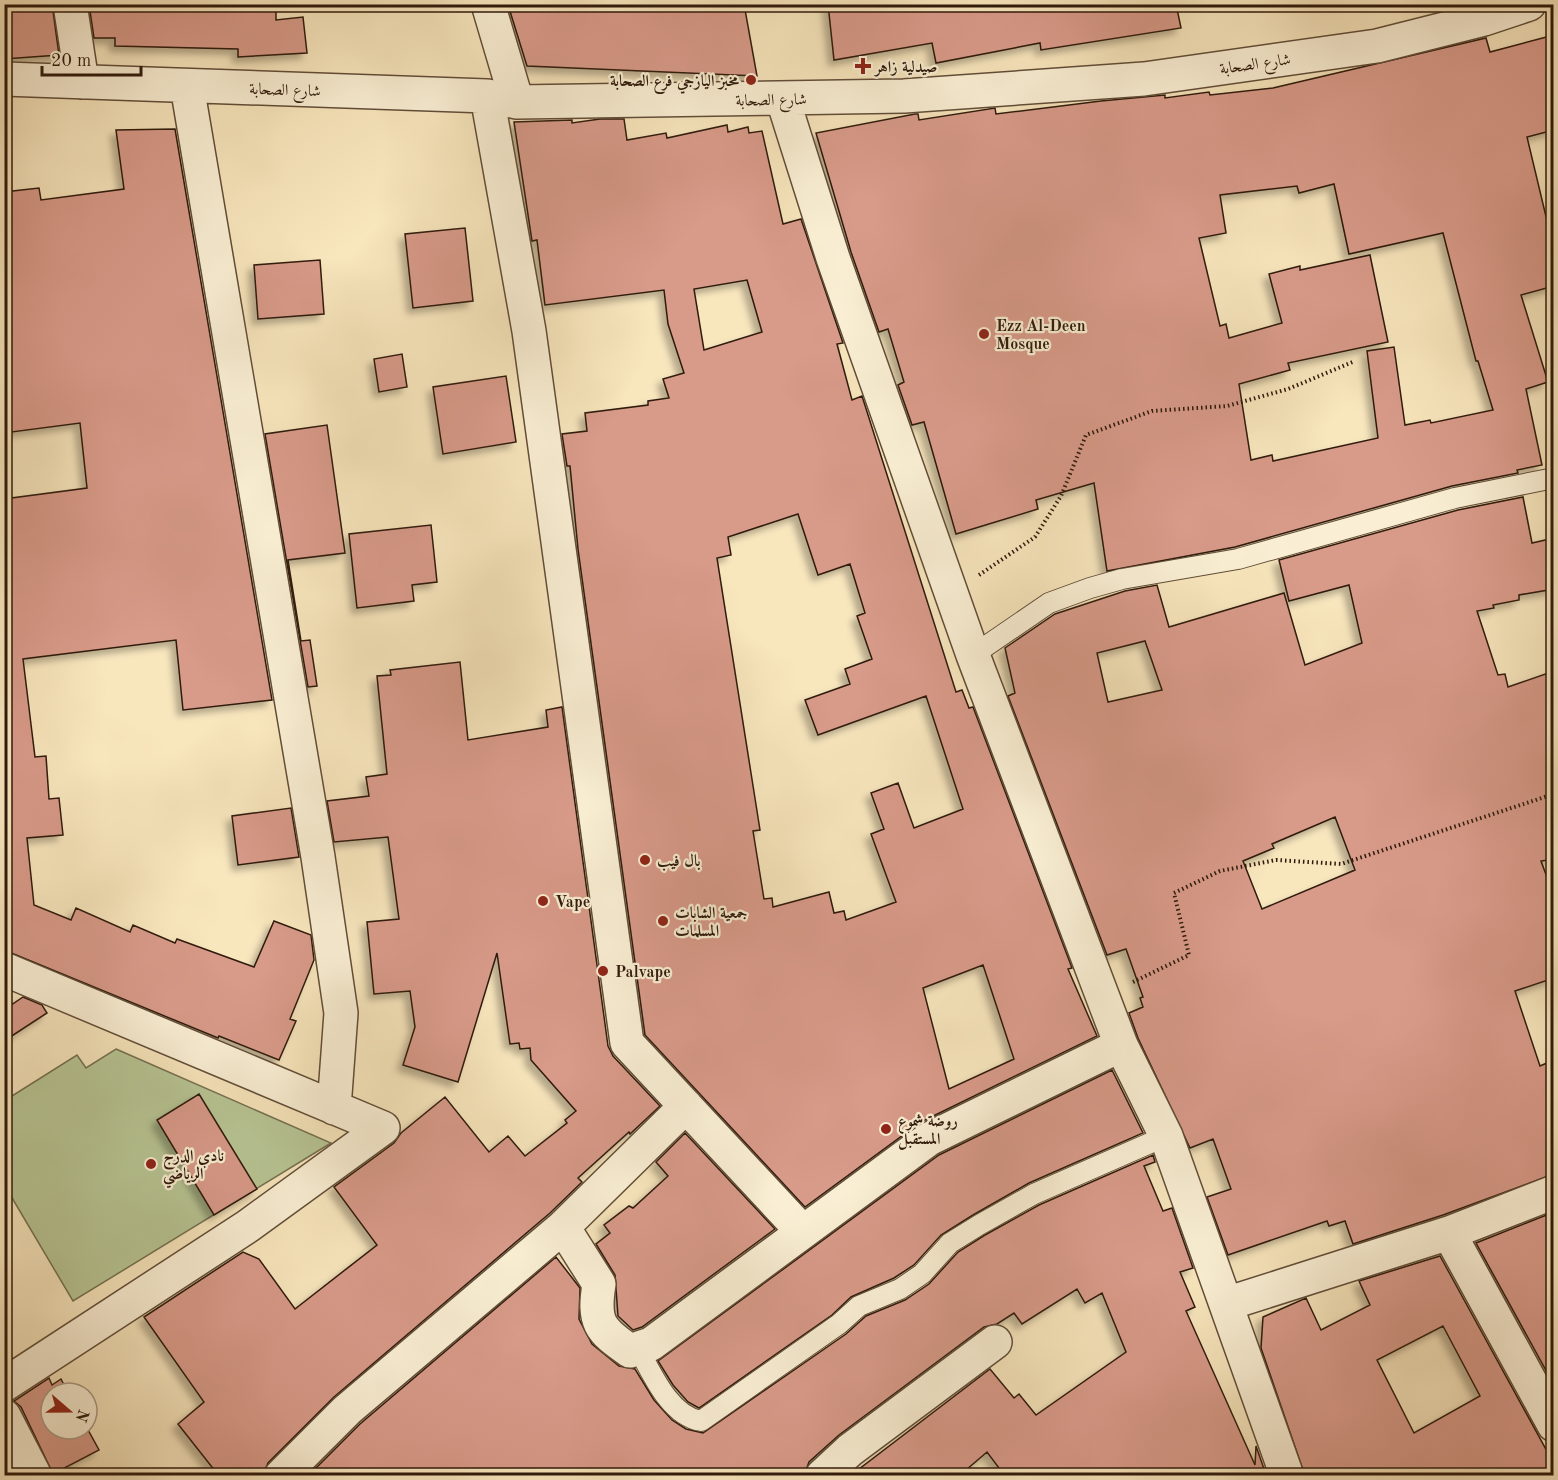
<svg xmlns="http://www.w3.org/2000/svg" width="1558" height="1480" font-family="'Old Standard TT',Amiri,serif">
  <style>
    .green { fill: #b8c695; stroke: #747050; stroke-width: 1.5 }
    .building { fill: #d89a89; stroke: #2f1a0c; stroke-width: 1.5; fill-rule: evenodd; filter: url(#shadow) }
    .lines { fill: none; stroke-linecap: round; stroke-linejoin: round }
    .lane-casing { stroke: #614d38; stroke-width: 22 }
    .street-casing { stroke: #614d38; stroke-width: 36 }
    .path { stroke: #2f1a0c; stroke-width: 4; stroke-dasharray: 1.5 3; stroke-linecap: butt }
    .lane { stroke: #faefd4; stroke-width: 20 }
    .street { stroke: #faefd4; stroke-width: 33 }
    .poi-dot { fill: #8f2418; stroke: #faefd4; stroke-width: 2 }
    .labels { text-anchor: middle; stroke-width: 4.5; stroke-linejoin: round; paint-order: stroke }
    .street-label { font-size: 16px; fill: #2f1a0c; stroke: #faefd4 }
    .poi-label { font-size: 16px; font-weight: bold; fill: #2f1a0c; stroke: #faefd4; text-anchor: start }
  </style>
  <defs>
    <filter id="shadow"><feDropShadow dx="-5.5" dy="5.5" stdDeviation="3" flood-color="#0004"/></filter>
  </defs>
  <rect width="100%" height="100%" fill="#f8e6bd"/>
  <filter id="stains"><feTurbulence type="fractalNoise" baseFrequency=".00333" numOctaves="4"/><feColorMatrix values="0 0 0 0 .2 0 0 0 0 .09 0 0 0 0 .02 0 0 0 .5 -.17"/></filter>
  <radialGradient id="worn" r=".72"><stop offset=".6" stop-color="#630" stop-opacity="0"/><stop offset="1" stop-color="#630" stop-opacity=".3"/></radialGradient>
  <!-- green -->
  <path class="green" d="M116 1049 331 1143 73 1301 5 1186 4 1101 77 1055 86 1068Z"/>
  <!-- building -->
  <path class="building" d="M4 4H52L59 55 4 59Z
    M89 4 276 6V20L303 17 307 53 238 57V49L115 46V38H94Z
    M531 4H744L757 76 527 66 509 8Z
    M828 4H1176L1181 28 1041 50 1040 43 936 63 932 43 834 60Z
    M1554 35V130L1527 137 1554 250V286L1521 295 1548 382 1526 389 1542 465 1517 470 1518 473 1452 486 1235 547 1107 571 1094 483 1036 500 1038 509 956 534 924 422 912 425 898 385 904 382 888 329 879 332 851 252 816 133 915 114H918L919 120 995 108 996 114 1101 101 1165 95V98L1209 92 1210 95 1273 88 1486 38 1490 52ZM1334 184 1349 254 1443 233 1476 361H1478L1493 410 1431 423 1430 420 1405 425 1394 347 1367 351 1378 438 1273 461 1272 455 1251 460 1239 384 1290 370 1288 363 1388 342 1370 255 1300 270V266L1269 274 1282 323 1229 338 1226 324 1220 326 1199 238 1226 233 1220 195 1297 186 1299 193Z
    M600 119H624L627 140 666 133 667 138 727 125 728 132 748 127 749 133 762 131 783 224 801 219 843 343 837 344 852 400 862 396 956 692 962 690 969 708 973 707 1072 968 1068 969 1097 1036 921 1122 805 1207 645 1035 578 549 570 466H567L562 434 587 431 585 413 648 405V401L669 398 663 379 684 373 668 324 664 290 545 305 537 240 532 241 514 122 572 120V123ZM747 280 762 332 704 350 694 289ZM798 514 818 575 850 564 865 613 857 616 872 659 845 669 850 684 805 700 818 735 926 696 963 809 914 828 898 783 871 793 884 829 871 834 896 902 846 920 844 911 834 913 829 892 773 907 772 898 764 899 753 831 760 830 717 558 731 555 728 537ZM983 965 1014 1059 949 1089 923 988Z
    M175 129 272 700 183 710 176 640 23 659 35 757 46 756 49 799 59 798 63 835 27 838 34 905 71 920 76 908 130 932 133 925 175 943 177 939 254 967 274 921 311 935 314 960 290 1019 296 1021 279 1060 219 1036 218 1038 4 950V499L87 488 80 423 4 433V192L39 188 41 200 124 189 116 130Z
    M465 228 473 301 413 308 405 234Z
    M320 260 324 314 258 319 254 265Z
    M402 354 407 387 379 392 374 359Z
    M506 376 516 442 443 454 433 387Z
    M327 425 345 553 288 560 301 641 310 640 317 686 308 687 265 434Z
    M1523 497 1532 543 1554 538V589L1519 595V600L1493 605 1494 608 1477 611 1498 675 1505 674 1508 687 1554 671V859L1541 861 1554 896V978L1515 991 1540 1066 1554 1060V1174L1443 1215 1353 1244 1345 1221 1329 1226 1327 1221 1228 1255 1207 1197 1231 1189 1213 1139 1190 1148 1138 1038 1129 1013 1143 1007 1140 998 1143 997 1126 949 1107 955 1008 696 1015 693 1005 648 1055 614 1125 591 1157 585 1169 627 1284 593 1305 665 1362 643 1349 585 1289 601 1279 560 1458 510ZM1145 641 1162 690 1108 702 1097 653ZM1335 817 1355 870 1262 909 1243 861 1274 848 1272 844Z
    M431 525 437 582 412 585 414 601 357 608 349 534Z
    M460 662 468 740 548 727 546 710 562 707 608 1046 613 1056 660 1106 630 1134 629 1132 578 1178 582 1182 550 1213 334 1397 268 1463 263 1476H219L178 1424 204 1402 144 1317 243 1252 259 1259 295 1309 377 1245 334 1187 394 1143 401 1133 445 1097 489 1152 508 1136 525 1156 567 1123 565 1120 576 1111 531 1060 530 1048 520 1049 519 1043 510 1044 497 953 458 1082 403 1065 415 1027 410 991 374 994 367 922 399 919 388 837 334 842 327 801 369 796 366 777 387 774 377 676 391 675 390 670Z
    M291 808 299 857 238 865 232 816Z
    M23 997 42 1005 47 1013 4 1041V1010Z
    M1112 1070 1143 1133 1029 1183 973 1215 941 1235 914 1265 894 1278 851 1297 832 1315 699 1408 688 1402 673 1385 658 1361 939 1155Z
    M199 1094 257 1189 214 1215 157 1120Z
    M685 1133 775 1229 642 1327 633 1330 618 1316 615 1275 596 1244 610 1233 604 1225 629 1206 633 1208 668 1176 656 1162Z
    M1153 1155 1155 1162 1144 1166 1163 1211 1172 1208 1193 1268 1180 1272 1195 1307 1186 1311 1255 1465 1256 1446 1264 1469 1258 1471 1260 1476H1005L987 1452 959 1476H850L990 1369 1014 1398 1019 1394 1036 1415 1126 1352 1102 1293 1085 1303 1077 1289 1022 1324 1014 1313 997 1324 984 1327 839 1435 809 1462 804 1476H308L360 1424 556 1257 580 1288 579 1319 592 1344 619 1366 635 1369 654 1400 672 1420 686 1429 703 1433 846 1334 866 1316 905 1300 929 1284 958 1252 985 1235 1039 1205Z
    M1554 1212V1385L1476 1243Z
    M1440 1256 1554 1464 1534 1476H1305L1261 1348 1263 1317 1306 1298 1321 1330 1370 1305 1359 1281ZM1443 1326 1480 1396 1414 1433 1377 1360Z
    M49 1378 52 1385 61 1379 68 1393H51V1429L87 1428 99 1450 53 1474 21 1407 14 1401Z"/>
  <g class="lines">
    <!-- lane casing -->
    <g class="lane-casing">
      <path id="lane" d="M973 655 1049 603 1090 588 1122 579 1238 559 1455 498 1554 478
        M638 1348C652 1374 670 1416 701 1421L839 1324 859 1306 900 1289 922 1274 950 1243 979 1225 1034 1194 1166 1136"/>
    </g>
    <!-- street casing -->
    <g class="street-casing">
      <path id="street" d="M70 4 82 82
        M488 4 517 102
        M4 79 487 96 517 102 904 96 1144 79 1377 46 1484 19 1529 4
        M187 86 318 857 341 1013 334 1108
        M487 96 529 331 627 1043 803 1232
        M783 100 833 258 973 655 1121 1045 1166 1136 1287 1476
        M4 969 383 1128 248 1226 4 1385
        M563 1227 599 1284C593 1322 599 1330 630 1351L651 1344 929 1139 1121 1045
        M1449 1233 1554 1192
        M1226 1304 1449 1233 1554 1425
        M4 1416 35 1476
        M281 1476 347 1410 563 1227 686 1106
        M822 1476 850 1450 995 1342"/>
    </g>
    <!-- path -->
    <path class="path" d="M979 575 1035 537 1061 496 1086 435 1152 411 1227 406 1288 389 1355 361
      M1133 982 1189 955 1174 893 1220 871 1276 860 1341 864 1554 794"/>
    <!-- lane -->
    <use href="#lane" class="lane"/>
    <!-- street -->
    <use href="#street" class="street"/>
  </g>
  <!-- markers -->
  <g class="poi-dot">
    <path d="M860 57h6v6h6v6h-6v6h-6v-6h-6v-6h6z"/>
    <circle cx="751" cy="80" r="6"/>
    <circle cx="984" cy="334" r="6"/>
    <circle cx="645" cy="860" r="6"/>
    <circle cx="543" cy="901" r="6"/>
    <circle cx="663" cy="921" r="6"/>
    <circle cx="603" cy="971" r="6"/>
    <circle cx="886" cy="1129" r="6"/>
    <circle cx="151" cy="1164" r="6"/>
  </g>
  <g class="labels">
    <!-- street labels -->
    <g class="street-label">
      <text transform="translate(1255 63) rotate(-8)" y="6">شارع الصحابة</text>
      <text transform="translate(285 89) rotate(2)" y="6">شارع الصحابة</text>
      <text transform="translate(771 99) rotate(-1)" y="6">شارع الصحابة</text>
    </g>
    <!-- poi labels -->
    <g class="poi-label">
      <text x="875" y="72">صيدلية زاهر</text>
      <text x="739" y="86" text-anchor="end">مخبز اليازجي فرع الصحابة</text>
      <text x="996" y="331">Ezz Al-Deen<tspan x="996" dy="18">Mosque</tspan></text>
      <text x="657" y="866">بال فيب</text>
      <text x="555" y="907">Vape</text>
      <text x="675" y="918">جمعية الشابات<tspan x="675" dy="18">المسلمات</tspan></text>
      <text x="615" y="977">Palvape</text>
      <text x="898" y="1126">روضة شموع<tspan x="898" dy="18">المستقبل</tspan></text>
      <text x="163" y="1161">نادي الدرج<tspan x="163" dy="18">الرياضي</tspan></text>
    </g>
  </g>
  <!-- margin -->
  <rect width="1558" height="1480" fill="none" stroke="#f8e6bd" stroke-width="24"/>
  <rect x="6" y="6" width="1546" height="1468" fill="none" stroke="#2f1a0c" stroke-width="3"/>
  <rect x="12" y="12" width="1534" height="1456" fill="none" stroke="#2f1a0c" stroke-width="1.5"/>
  <!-- north arrow -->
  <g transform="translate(69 1411) rotate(110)"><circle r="28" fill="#faefd4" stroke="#a99a84" stroke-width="1.5"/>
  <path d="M0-4.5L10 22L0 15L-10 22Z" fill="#8f2418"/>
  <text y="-9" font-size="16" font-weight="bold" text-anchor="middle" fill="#2f1a0c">N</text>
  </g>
  <!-- scale -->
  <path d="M42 66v9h99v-9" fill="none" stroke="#2f1a0c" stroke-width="3"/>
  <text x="51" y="66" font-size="18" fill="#2f1a0c" stroke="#faefd4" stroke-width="4.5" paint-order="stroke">20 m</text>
  <rect width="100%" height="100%" filter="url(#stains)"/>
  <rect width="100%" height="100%" fill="url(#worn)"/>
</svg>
